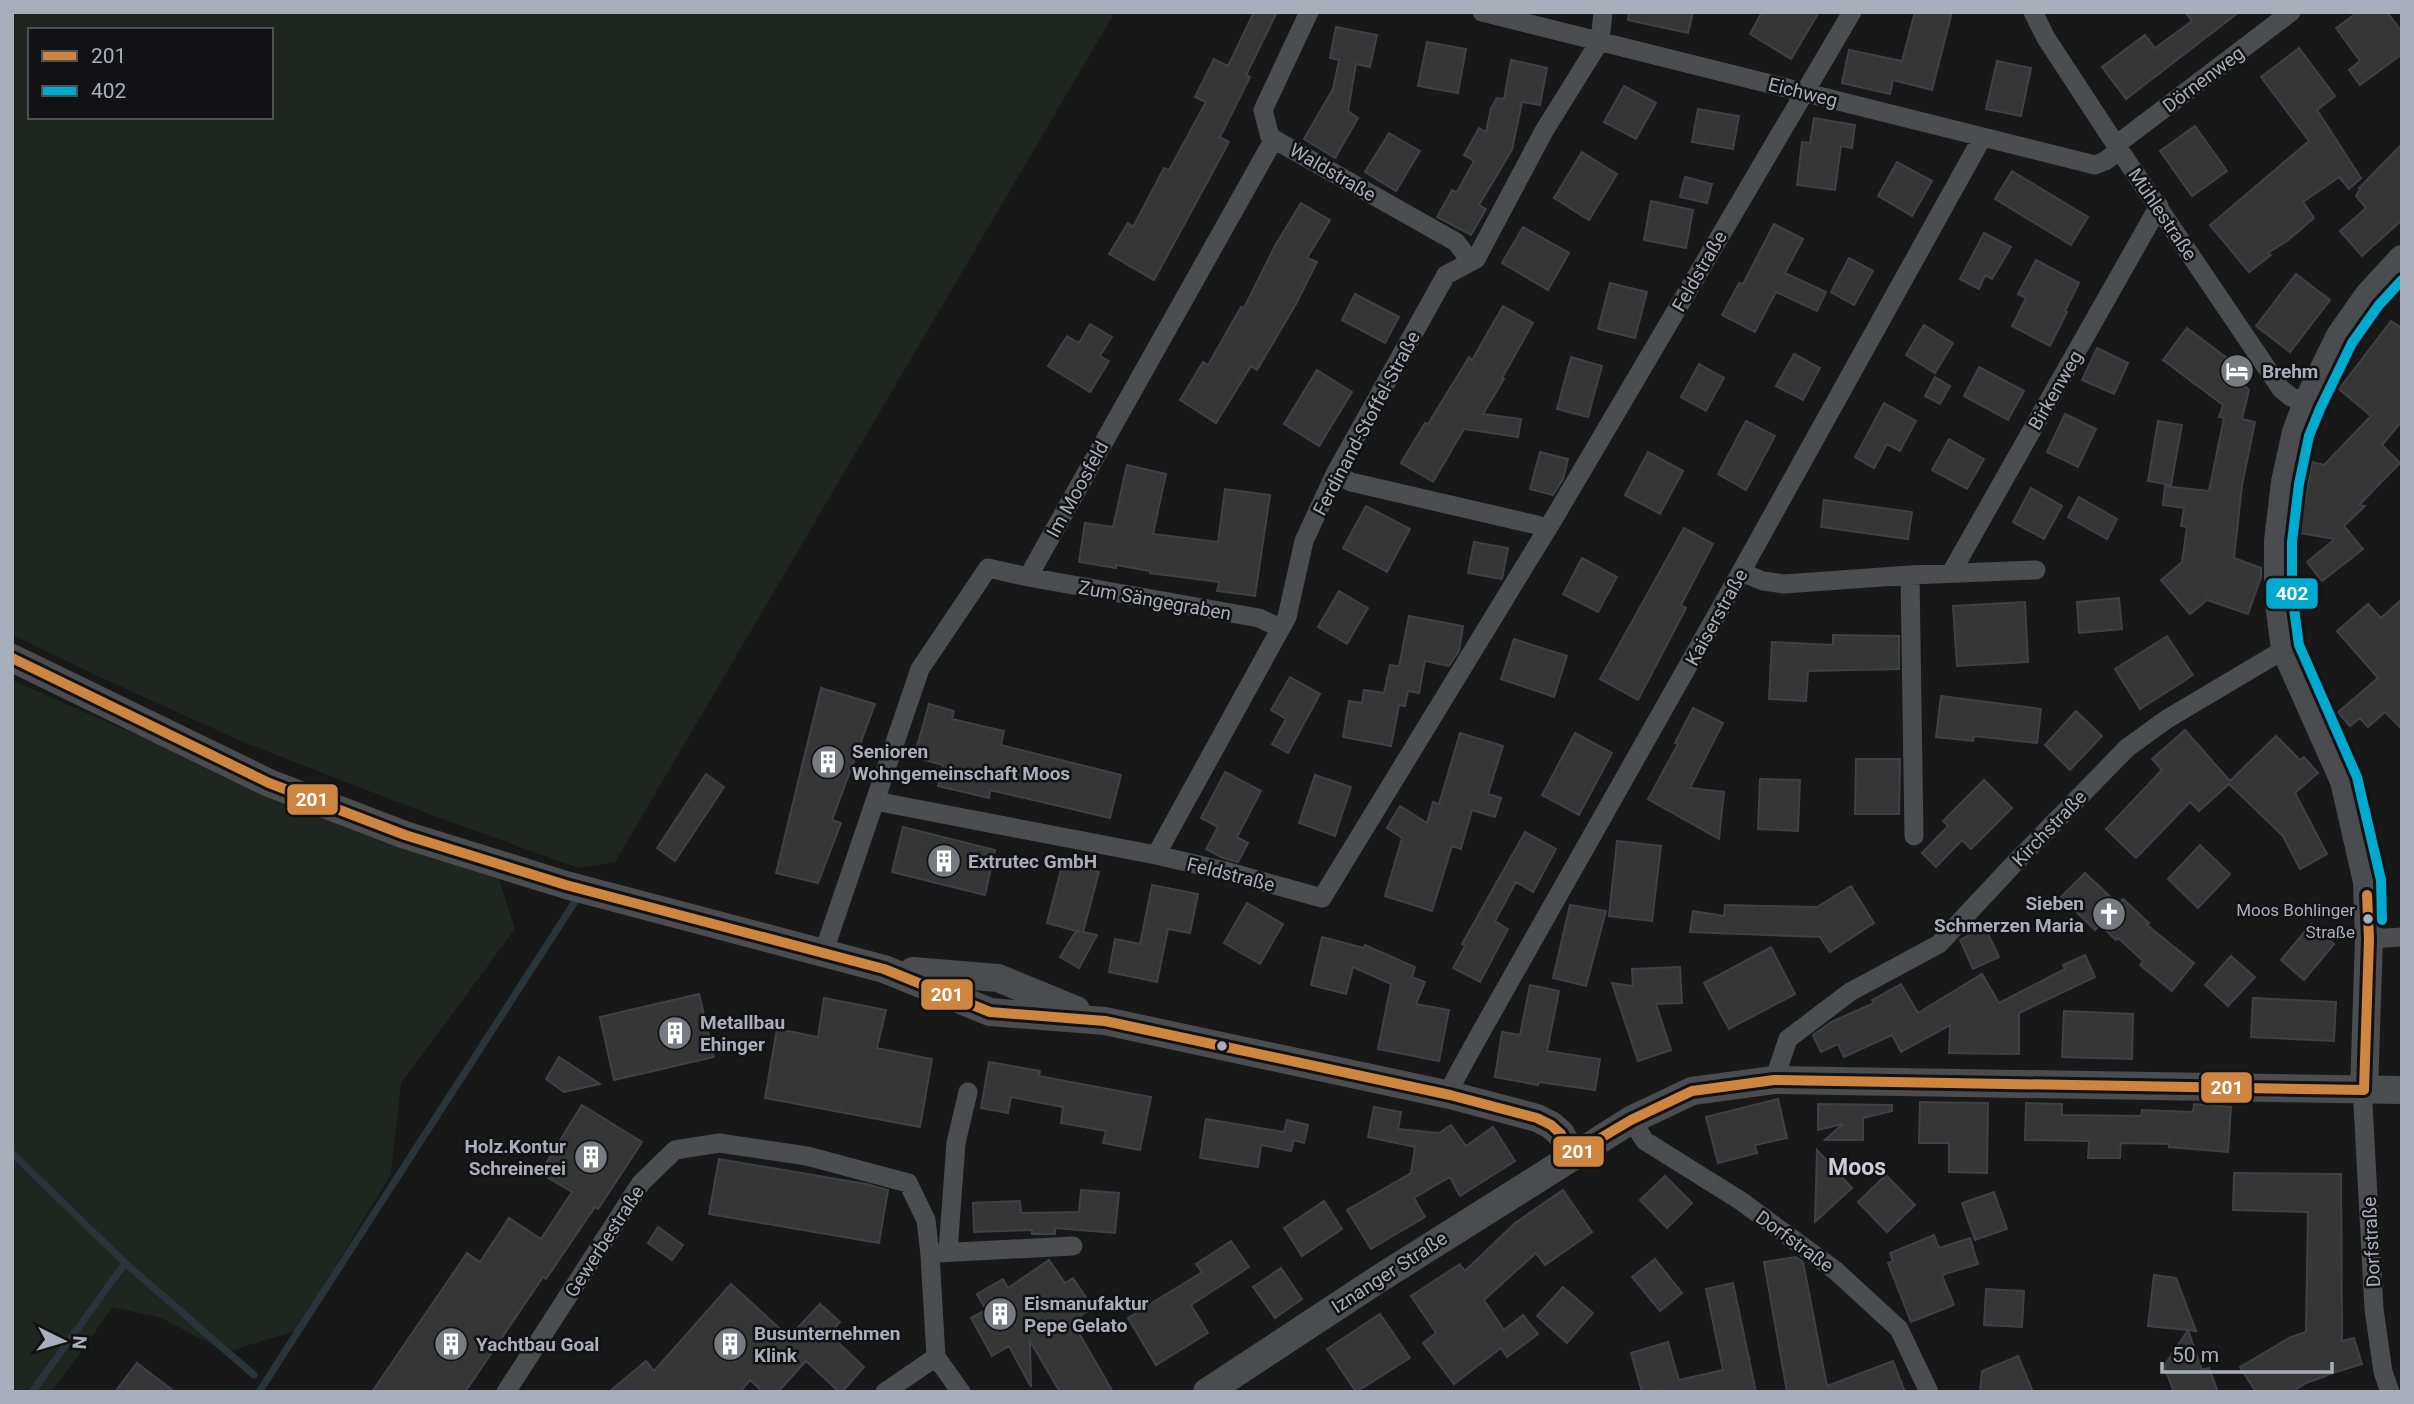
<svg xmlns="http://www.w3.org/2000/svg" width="2414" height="1404" font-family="Roboto,sans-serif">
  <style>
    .green { fill: #1e261f; fill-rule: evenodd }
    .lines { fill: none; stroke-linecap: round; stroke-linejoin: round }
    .stream { stroke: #2a343b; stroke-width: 7 }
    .building { fill: #363637; stroke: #404144; stroke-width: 2 }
    .street { stroke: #4c4d51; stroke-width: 19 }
    .secondary { stroke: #4a4c50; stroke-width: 28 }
    .bus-1-casing { stroke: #121214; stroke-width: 16 }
    .bus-2-casing { stroke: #121214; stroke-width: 16 }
    .bus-1 { stroke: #cd853f; stroke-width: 10 }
    .bus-2 { stroke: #00a9ce; stroke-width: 10 }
    .bus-dot { fill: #a8aeba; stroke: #121214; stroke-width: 2.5 }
    .labels { text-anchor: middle; stroke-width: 5; stroke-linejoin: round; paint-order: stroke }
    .bus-label { font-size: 17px; fill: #a8aeba; stroke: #121214; text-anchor: end }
    .street-label { font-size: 19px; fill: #a8aeba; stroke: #121214 }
    .poi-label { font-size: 19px; font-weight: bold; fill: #a8aeba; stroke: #121214; text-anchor: start }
    .quarter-label { font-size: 23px; font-weight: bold; fill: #cacdd5; stroke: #121214 }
    .line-badge { stroke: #121214; stroke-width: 2.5 }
    .badge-label { font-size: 19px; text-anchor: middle; font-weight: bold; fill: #fff }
  </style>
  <rect width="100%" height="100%" fill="#181818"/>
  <!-- green -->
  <path class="green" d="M12 12H1115L615 862 578 868 418 810 243 742 102 678 12 635ZM30 30H271V117H30Z
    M12 680C172 752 335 818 499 879L515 929 401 1083 391 1174 296 1331 226 1352 161 1318 113 1307 52 1392H12Z"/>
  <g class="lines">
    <!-- stream -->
    <path class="stream" d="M12 1153 125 1263 254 1375
      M32 1392 125 1263
      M259 1392 576 900"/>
  </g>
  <!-- building -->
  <path class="building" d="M1254 12H1277L1246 75 1250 77 1220 137 1229 142 1154 280 1109 254 1128 223 1133 227 1164 168 1169 170 1206 102 1195 97 1214 59 1228 66Z
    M1629 12H1693L1688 33 1628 20Z
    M1762 12H1819L1791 59 1750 34Z
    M1915 12H1952L1932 90 1893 80 1890 94 1842 83 1849 50 1902 61Z
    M2185 12H2239L2126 99 2102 67 2145 35 2155 48 2192 21Z
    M2358 12H2387L2402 32V54L2360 85 2349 70 2360 61 2336 28Z
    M1336 27 1377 35 1370 67 1356 64 1348 111 1358 118 1335 158 1304 139 1333 89 1339 60 1330 58Z
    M1427 42 1466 49 1458 93 1418 86Z
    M2299 48 2335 96 2317 110 2361 178 2349 189 2339 177 2303 202 2314 218 2287 241 2268 253 2271 255 2249 272 2210 225 2309 141 2261 77Z
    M1511 60 1547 68 1540 105 1522 102 1512 150 1479 205 1486 209 1471 235 1437 217 1452 190 1457 192 1474 161 1464 155 1479 128 1486 132 1491 108 1497 98 1504 99Z
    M1997 61 2031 68 2021 116 1986 109Z
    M1624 86 1656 103 1636 139 1604 122Z
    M1698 109 1739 116 1733 149 1692 142Z
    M1814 118 1855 125 1852 148 1841 146 1835 190 1797 185 1802 142 1810 143Z
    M2195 126 2227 171 2192 196 2160 151Z
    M1389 133 1420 151 1396 191 1365 172Z
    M2402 144V220L2362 256 2340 231 2366 208 2356 196 2360 189 2359 188Z
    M1582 152 1617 174 1589 220 1554 198Z
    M1897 162 1932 181 1912 216 1878 196Z
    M2012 171 2088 217 2071 245 1995 199Z
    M1685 177 1712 184 1707 203 1680 197Z
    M1651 201 1693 210 1686 248 1644 240Z
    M1301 203 1330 220 1307 258 1317 262 1296 304 1257 370 1251 366 1216 423 1180 400 1203 362 1208 365 1241 307 1244 308 1276 244Z
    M1774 224 1803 239 1785 273 1826 292 1817 311 1776 292 1755 332 1722 315 1739 283 1743 284Z
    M1523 227 1569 253 1548 290 1502 263Z
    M1984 233 2011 247 1992 279 1985 275 1979 289 1960 279Z
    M1849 258 1873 271 1854 305 1831 292Z
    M2036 260 2079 283 2065 311 2067 312 2050 346 2012 326 2026 298 2018 294Z
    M2296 274 2330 300 2290 352 2256 326Z
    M1610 283 1647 292 1635 338 1598 329Z
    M1355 294 1399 317 1385 343 1342 320Z
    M1503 306 1533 323 1502 378 1504 379 1483 414 1521 419 1518 437 1464 429 1433 482 1401 463 1425 423 1428 424 1469 357 1472 360Z
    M2391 321 2402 328V421L2382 445 2400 463 2359 505 2365 506 2344 526 2363 549 2322 581 2307 562 2335 539 2299 533 2312 462 2324 465 2371 416 2339 389Z
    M1090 324 1112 337 1100 356 1109 361 1090 392 1048 366 1067 336 1079 343Z
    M1924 325 1953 343 1935 373 1906 355Z
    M2187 328 2251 376 2244 385 2249 390 2242 419 2255 422 2242 485 2234 558 2261 568V577L2248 614 2207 600 2190 614 2161 580 2182 562 2187 527 2181 526 2184 508 2163 505 2165 486 2209 491 2224 418 2219 417 2223 405 2163 360Z
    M2097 348 2128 363 2114 394 2082 380Z
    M1794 354 1820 368 1803 400 1776 386Z
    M1571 357 1602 366 1588 417 1557 409Z
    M1699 364 1724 378 1706 411 1681 397Z
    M1979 367 2024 391 2008 420 1964 396Z
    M1317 370 1352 392 1319 446 1284 424Z
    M1935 377 1950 386 1940 404 1925 396Z
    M1884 403 1916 421 1900 451 1887 444 1874 468 1855 457Z
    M2065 414 2096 429 2078 467 2047 452Z
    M1746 421 1775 436 1746 490 1718 474Z
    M2158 421 2182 425 2171 485 2148 481Z
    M1949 439 1984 459 1967 489 1932 470Z
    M1540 452 1568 459 1563 479 1553 495 1530 489Z
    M1648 452 1683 471 1660 514 1625 495Z
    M1127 465 1166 474 1153 534 1218 542 1225 489 1270 495 1255 596 1217 591 1219 582 1150 573V571L1116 565V568L1079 562 1085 523 1113 527Z
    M2031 488 2062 506 2044 539 2013 522Z
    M2079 497 2117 519 2107 539 2068 517Z
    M1824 500 1912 512 1908 539 1821 527Z
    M1366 506 1410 529 1387 572 1343 548Z
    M1684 528 1713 544 1681 605 1686 608 1638 700 1600 679Z
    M1474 542 1508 548 1502 579 1468 573Z
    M1582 558 1617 577 1598 612 1563 594Z
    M1339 591 1368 608 1347 644 1318 627Z
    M2119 598 2122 629 2079 633 2077 602Z
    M2402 599V729L2385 712 2368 727 2360 718 2350 726 2338 712 2378 678 2337 631 2368 604 2381 618Z
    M2025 602 2028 662 1957 666 1953 606Z
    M1409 616 1463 626 1459 651 1449 666 1425 661 1419 693 1408 691 1405 706 1399 705 1391 746 1343 737 1349 701 1362 703 1364 690 1384 693 1390 665 1399 666Z
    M1833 635 1899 636V669L1808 671 1806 701 1769 699 1772 642 1833 645Z
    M2167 636 2193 675 2140 709 2115 669Z
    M1514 639 1567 656 1554 697 1501 679Z
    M1290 677 1320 694 1288 753 1272 744 1286 719 1271 710Z
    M821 688 875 704 832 820 841 823 818 883 776 873Z
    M1941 696 2041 709 2037 743 1974 736 1973 741 1936 737Z
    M929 704 954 711 952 719 1004 731 1001 745 1121 775 1110 818 990 790 989 798 938 786 943 765 914 757Z
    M1693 708 1723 723 1690 788 1724 792 1719 839 1648 799 1678 744 1675 743Z
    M2076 711 2102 736 2070 770 2045 745Z
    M2185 730 2230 781 2276 736 2300 760 2304 757 2318 773 2295 793 2327 854 2300 869 2283 836 2229 784 2199 811 2190 802 2136 858 2106 829 2162 770 2152 759Z
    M1460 733 1503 746 1488 794 1501 798 1495 817 1472 810 1461 849 1452 846 1432 911 1385 896 1402 838 1387 828 1400 806 1427 823 1433 802 1439 804Z
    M1575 733 1612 753 1579 815 1542 795Z
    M1856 759H1900L1899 814H1855Z
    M1225 772 1261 791 1237 837 1248 843 1238 862 1223 858 1206 849 1218 827 1201 818Z
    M706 774 724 787 675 861 657 848Z
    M1315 775 1351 787 1335 836 1299 823Z
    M1760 779 1800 780 1798 831 1758 829Z
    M1984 780 2012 808 1971 849 1962 840 1936 867 1922 853 1948 826 1943 821Z
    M903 827 995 850 985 895 892 872Z
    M1525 832 1556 849 1533 892 1516 882 1495 921 1508 929 1480 982 1453 968 1465 946 1462 944Z
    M1617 841 1661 846 1652 921 1609 916Z
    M2200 845 2230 874 2198 908 2168 879Z
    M1063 862 1099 872 1083 932 1097 935 1079 968 1060 957 1076 931 1080 932 1047 923Z
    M2085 873 2118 904 2123 899 2149 923 2147 925 2194 963 2172 991 2140 965 2143 961 2118 938 2116 940 2100 925 2095 930 2061 897Z
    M1152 885 1198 894 1190 933 1168 929 1157 982 1109 972 1115 939 1140 944Z
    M1851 886 1874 923 1830 952 1820 937 1690 932 1693 911 1724 916 1725 905 1817 907Z
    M1247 903 1283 924 1260 964 1224 943Z
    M1570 905 1606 911 1586 986 1553 978Z
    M2311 924 2334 944 2304 980 2281 960Z
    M1985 927 1999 957 1973 969 1960 940Z
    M1322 937 1364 948 1365 945 1415 967 1412 977 1425 982 1416 1004 1449 1010 1439 1061 1378 1049 1391 984 1353 967 1346 994 1311 985Z
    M1771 947 1795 994 1729 1029 1704 983Z
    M2085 955 2095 977 2019 1013V1054L1949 1053 1950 1025 1901 1052 1892 1035 1844 1057 1838 1044 1821 1052 1813 1035 1831 1022 1874 1003 1872 1000 1901 984 1918 1013 1982 974 1999 1003 2065 969 2063 965Z
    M2231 956 2255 977 2228 1006 2205 985Z
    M1680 967 1682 1003 1656 1004 1671 1050 1638 1061 1612 983 1633 986 1632 969Z
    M1530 985 1559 991 1547 1051 1600 1059 1595 1090 1539 1082 1538 1085 1495 1077 1502 1032 1520 1035Z
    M699 994 714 1057 614 1080 600 1017Z
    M824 998 886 1010 877 1048 932 1059 920 1127 765 1098 777 1029 818 1037Z
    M2253 998 2336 1002 2334 1041 2251 1037Z
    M2064 1011 2133 1014 2132 1059 2062 1057Z
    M559 1057 600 1084 564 1092 546 1079Z
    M989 1062 1040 1071 1039 1076 1151 1097 1140 1150 1103 1143 1106 1131 1061 1123 1063 1107 1011 1097 1008 1113 981 1108Z
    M1778 1099 1787 1138 1755 1145 1757 1153 1718 1163 1706 1117Z
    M1920 1102 1988 1103 1987 1173 1949 1172V1143H1919Z
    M2026 1103 2062 1104V1115L2141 1116 2142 1110 2193 1112 2194 1104 2231 1107 2228 1152 2169 1147V1144L2121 1143 2120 1158H2088L2089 1141 2025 1140Z
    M1818 1104 1892 1105V1111L1863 1118V1140H1825L1843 1124 1818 1130Z
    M582 1105 642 1142 598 1209 595 1207 546 1279 543 1277 465 1392H372L467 1253 480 1262 509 1218 541 1239 572 1192 540 1173Z
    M1374 1107 1401 1112 1398 1129 1439 1133 1451 1125 1466 1146 1493 1127 1515 1161 1460 1196 1450 1177 1414 1198 1425 1217 1371 1249 1347 1210 1411 1173 1415 1147 1368 1137Z
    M1206 1119 1284 1132 1287 1120 1308 1125 1304 1143 1294 1140 1291 1151 1261 1145 1258 1167 1200 1158Z
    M1817 1150 1852 1188 1815 1222Z
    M719 1159 866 1184 888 1190 879 1243 709 1214Z
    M2234 1173 2341 1174 2342 1341 2354 1338 2362 1364 2326 1375V1376L2306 1383 2292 1392H2256L2240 1367 2291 1337 2306 1332 2308 1212 2233 1210Z
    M1886 1175 1915 1205 1887 1232 1858 1202Z
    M1665 1176 1692 1203 1667 1228 1640 1200Z
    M1081 1190 1119 1193 1115 1233 1055 1228V1234H1032V1230L974 1232 973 1203 1020 1201 1021 1213 1079 1212Z
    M1563 1190 1592 1232 1545 1265 1536 1253 1484 1300 1504 1330 1523 1315 1538 1334 1507 1357 1501 1348 1454 1384 1423 1343 1436 1333 1411 1296 1460 1264 1465 1271 1515 1223Z
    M1994 1192 2007 1229 1975 1240 1962 1203Z
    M1324 1201 1342 1229 1302 1256 1284 1228Z
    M658 1227 683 1245 672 1260 648 1243Z
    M1934 1235 1939 1248 1970 1238 1978 1264 1942 1275 1954 1305 1911 1322 1888 1263 1893 1261 1890 1253Z
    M1231 1241 1249 1267 1191 1305 1208 1333 1156 1365 1128 1318 1202 1272 1196 1264Z
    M1796 1257 1803 1262 1827 1386 1893 1361 1905 1392H1787L1764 1262Z
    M1655 1259 1682 1293 1660 1311 1632 1277Z
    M1049 1260 1065 1283 1073 1278 1093 1308 1072 1321 1113 1392H1060L1030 1341 1031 1387 1009 1346 992 1356 971 1318 986 1310 977 1294 1003 1279 1008 1288Z
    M1281 1268 1302 1299 1275 1318 1253 1287Z
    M2154 1275 2176 1278 2196 1331 2188 1330 2202 1370 2209 1368 2218 1392H2174L2164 1366 2188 1330 2148 1326Z
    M1733 1283 1756 1392H1661V1390L1642 1392 1631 1353 1668 1342 1679 1380 1723 1370 1706 1289Z
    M731 1284 789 1337 820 1304 840 1322 829 1334 864 1367 842 1392H839L806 1361 778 1392H763L750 1380 740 1392H609L646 1361 654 1371Z
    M1563 1287 1593 1313 1567 1343 1537 1316Z
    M1986 1289 2024 1291 2022 1327 1984 1325Z
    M1380 1314 1410 1358 1356 1392 1327 1349Z
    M2018 1356 2033 1392H1980L1982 1371Z
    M137 1363 175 1392H115Z"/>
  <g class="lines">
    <!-- street -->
    <path class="street" d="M1309 12 1263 110 1270 137 1456 242 1471 262
      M1482 12 2095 165 2105 161 2120 150
      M2033 12 2046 38 2116 145 2281 389 2291 397 2307 403
      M2116 145 2291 12
      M1335 474 1351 482 1537 525 1546 530
      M1741 572 1763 581 1784 584 1910 575 2036 570
      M1951 573 2159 206
      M1910 575 1914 836
      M1028 577 1259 618 1280 628
      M875 801 920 669 988 568 1028 577 1274 139
      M1156 855 1287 617 1304 541 1335 474 1446 275 1476 259 1544 131 1600 41 1603 12
      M2369 939 2402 937
      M823 954 875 801 1156 855 1225 871 1322 898 1554 518 1852 12
      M1774 1080 1788 1039 1850 992 1939 944 2011 867 2127 748 2167 719 2285 649
      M2364 1090 2363 1104 2374 1309 2383 1372 2390 1392
      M1450 1095 1454 1081 1477 1039 1741 572 1982 138
      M1631 1120 1645 1141 1741 1201 1836 1271 1899 1329 1929 1392
      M948 1251 956 1143 968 1092
      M938 1253 1073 1246
      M506 1392 641 1183 675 1150 719 1143 807 1156 908 1183 926 1220 930 1255 936 1357 961 1392
      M885 1392 936 1357"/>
    <!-- secondary -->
    <path class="secondary" d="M12 658 269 783 405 835 566 885 884 969 990 1012 1105 1021 1450 1095 1537 1118 1551 1125 1561 1134 1572 1155
      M913 971 998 978 1076 1010
      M2364 1090 2369 939 2367 882 2344 781 2285 649 2278 595V541L2285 482 2296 432 2307 403 2340 336 2368 296 2402 259
      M1207 1392 1377 1280 1631 1120 1692 1091 1774 1080 2402 1090"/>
    <!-- bus-1 casing -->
    <g class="bus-1-casing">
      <path id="bus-1" d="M12 658 269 783 405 835 566 885 884 969 990 1012 1105 1021 1450 1095 1537 1118 1551 1125 1561 1134 1572 1155 1631 1120 1692 1091 1774 1080 2364 1090 2369 939 2367 895"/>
    </g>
    <!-- bus-2 casing -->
    <g class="bus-2-casing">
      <path id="bus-2" d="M2382 920 2381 880 2357 777 2299 645 2292 594V542L2299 484 2309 436 2320 409 2352 343 2379 305 2402 280"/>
    </g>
    <!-- bus-1 -->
    <use href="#bus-1" class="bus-1"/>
    <!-- bus-2 -->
    <use href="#bus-2" class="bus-2"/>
  </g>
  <!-- icons -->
  <defs>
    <g id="hotel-disc" transform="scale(1.75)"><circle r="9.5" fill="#767a81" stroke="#121214"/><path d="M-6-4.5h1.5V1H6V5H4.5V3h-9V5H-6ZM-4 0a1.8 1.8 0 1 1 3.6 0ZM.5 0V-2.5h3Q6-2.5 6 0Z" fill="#fff"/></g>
    <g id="building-disc" transform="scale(1.75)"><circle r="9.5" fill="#767a81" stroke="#121214"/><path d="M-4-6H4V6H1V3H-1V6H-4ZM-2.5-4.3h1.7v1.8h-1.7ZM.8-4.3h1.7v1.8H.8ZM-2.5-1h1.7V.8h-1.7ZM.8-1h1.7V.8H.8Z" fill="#fff"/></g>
    <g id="church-disc" transform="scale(1.75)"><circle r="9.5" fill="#767a81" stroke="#121214"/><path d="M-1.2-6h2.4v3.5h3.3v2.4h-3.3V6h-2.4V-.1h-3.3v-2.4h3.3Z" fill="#fff"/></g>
  </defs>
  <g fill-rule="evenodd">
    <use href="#hotel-disc" x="2237" y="371"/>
    <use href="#building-disc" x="828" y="762"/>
    <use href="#building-disc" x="944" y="861"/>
    <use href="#church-disc" x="2109" y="914"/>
    <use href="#building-disc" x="675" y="1033"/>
    <use href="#building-disc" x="591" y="1157"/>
    <use href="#building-disc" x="1000" y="1314"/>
    <use href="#building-disc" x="451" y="1344"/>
    <use href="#building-disc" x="730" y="1344"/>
  </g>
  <!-- markers -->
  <g class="bus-dot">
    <circle cx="2368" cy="919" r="6"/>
    <circle cx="1222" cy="1046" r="6"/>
  </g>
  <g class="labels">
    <!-- bus labels -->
    <g class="bus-label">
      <text x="2355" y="916">Moos Bohlinger<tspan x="2355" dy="22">Straße</tspan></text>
    </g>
    <!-- street labels -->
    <g class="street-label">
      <text transform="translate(2203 79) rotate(-37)" y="7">Dörnenweg</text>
      <text transform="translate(1803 92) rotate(14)" y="7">Eichweg</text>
      <text transform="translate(1333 172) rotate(30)" y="7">Waldstraße</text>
      <text transform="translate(2163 214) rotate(56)" y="7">Mühlestraße</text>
      <text transform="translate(1699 271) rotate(-60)" y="7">Feldstraße</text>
      <text transform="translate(2055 390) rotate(-60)" y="7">Birkenweg</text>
      <text transform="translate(1366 423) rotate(-62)" y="7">Ferdinand-Stoffel-Straße</text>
      <text transform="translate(1077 489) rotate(-61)" y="7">Im Moosfeld</text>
      <text transform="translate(1155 600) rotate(10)" y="7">Zum Sängegraben</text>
      <text transform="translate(1716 617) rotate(-61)" y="7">Kaiserstraße</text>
      <text transform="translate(2049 828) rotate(-46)" y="7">Kirchstraße</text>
      <text transform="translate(1231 874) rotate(14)" y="7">Feldstraße</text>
      <text transform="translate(604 1241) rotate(-57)" y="7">Gewerbestraße</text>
      <text transform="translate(1795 1241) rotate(36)" y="7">Dorfstraße</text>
      <text transform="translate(2371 1242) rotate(-93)" y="7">Dorfstraße</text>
      <text transform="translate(1389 1272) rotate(-33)" y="7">Iznanger Straße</text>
    </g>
    <!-- poi labels -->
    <g class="poi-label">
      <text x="2262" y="378">Brehm</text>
      <text x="852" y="758">Senioren<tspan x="852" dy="22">Wohngemeinschaft Moos</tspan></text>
      <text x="968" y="868">Extrutec GmbH</text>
      <text x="2084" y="910" text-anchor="end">Sieben<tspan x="2084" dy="22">Schmerzen Maria</tspan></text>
      <text x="700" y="1029">Metallbau<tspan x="700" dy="22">Ehinger</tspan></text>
      <text x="566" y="1153" text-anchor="end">Holz.Kontur<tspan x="566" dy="22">Schreinerei</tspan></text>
      <text x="1024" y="1310">Eismanufaktur<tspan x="1024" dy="22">Pepe Gelato</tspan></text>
      <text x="754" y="1340">Busunternehmen<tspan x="754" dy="22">Klink</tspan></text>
      <text x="476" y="1351">Yachtbau Goal</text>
    </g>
    <!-- quarter labels -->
    <g class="quarter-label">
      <text x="1857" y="1175">Moos</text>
    </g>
  </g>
  <g class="line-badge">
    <rect x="2265" y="577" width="54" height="33" rx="7" fill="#00a9ce"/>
    <rect x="286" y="783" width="53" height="33" rx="7" fill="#cd853f"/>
    <rect x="920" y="978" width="54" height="33" rx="7" fill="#cd853f"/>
    <rect x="2200" y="1071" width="53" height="33" rx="7" fill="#cd853f"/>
    <rect x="1552" y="1135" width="53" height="33" rx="7" fill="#cd853f"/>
  </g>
  <g class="badge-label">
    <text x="2292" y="600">402</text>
    <text x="312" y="806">201</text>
    <text x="947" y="1001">201</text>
    <text x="2227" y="1094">201</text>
    <text x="1578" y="1158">201</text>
  </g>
  <!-- border -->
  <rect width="2414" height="1404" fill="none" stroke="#a8aeba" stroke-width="28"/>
  <!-- legend -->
  <rect x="28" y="28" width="245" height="91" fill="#121214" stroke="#4e5056" stroke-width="2"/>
  <rect x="42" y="51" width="35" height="10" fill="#cd853f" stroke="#4e5056" stroke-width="2"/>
  <text x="91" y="63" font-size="21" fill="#a8aeba">201</text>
  <rect x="42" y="86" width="35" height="10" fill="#00a9ce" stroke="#4e5056" stroke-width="2"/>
  <text x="91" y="98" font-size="21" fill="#a8aeba">402</text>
  <!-- north arrow -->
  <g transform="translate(63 1341) rotate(95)" stroke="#121214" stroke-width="5" paint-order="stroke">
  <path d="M0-5L12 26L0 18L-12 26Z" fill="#a8aeba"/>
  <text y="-10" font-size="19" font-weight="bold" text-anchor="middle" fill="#a8aeba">N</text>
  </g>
  <!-- scale -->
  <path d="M2162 1362v10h170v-10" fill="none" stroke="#a8aeba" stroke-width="3.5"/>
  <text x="2172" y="1362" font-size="21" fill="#a8aeba" stroke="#121214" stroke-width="5" paint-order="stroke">50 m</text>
</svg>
